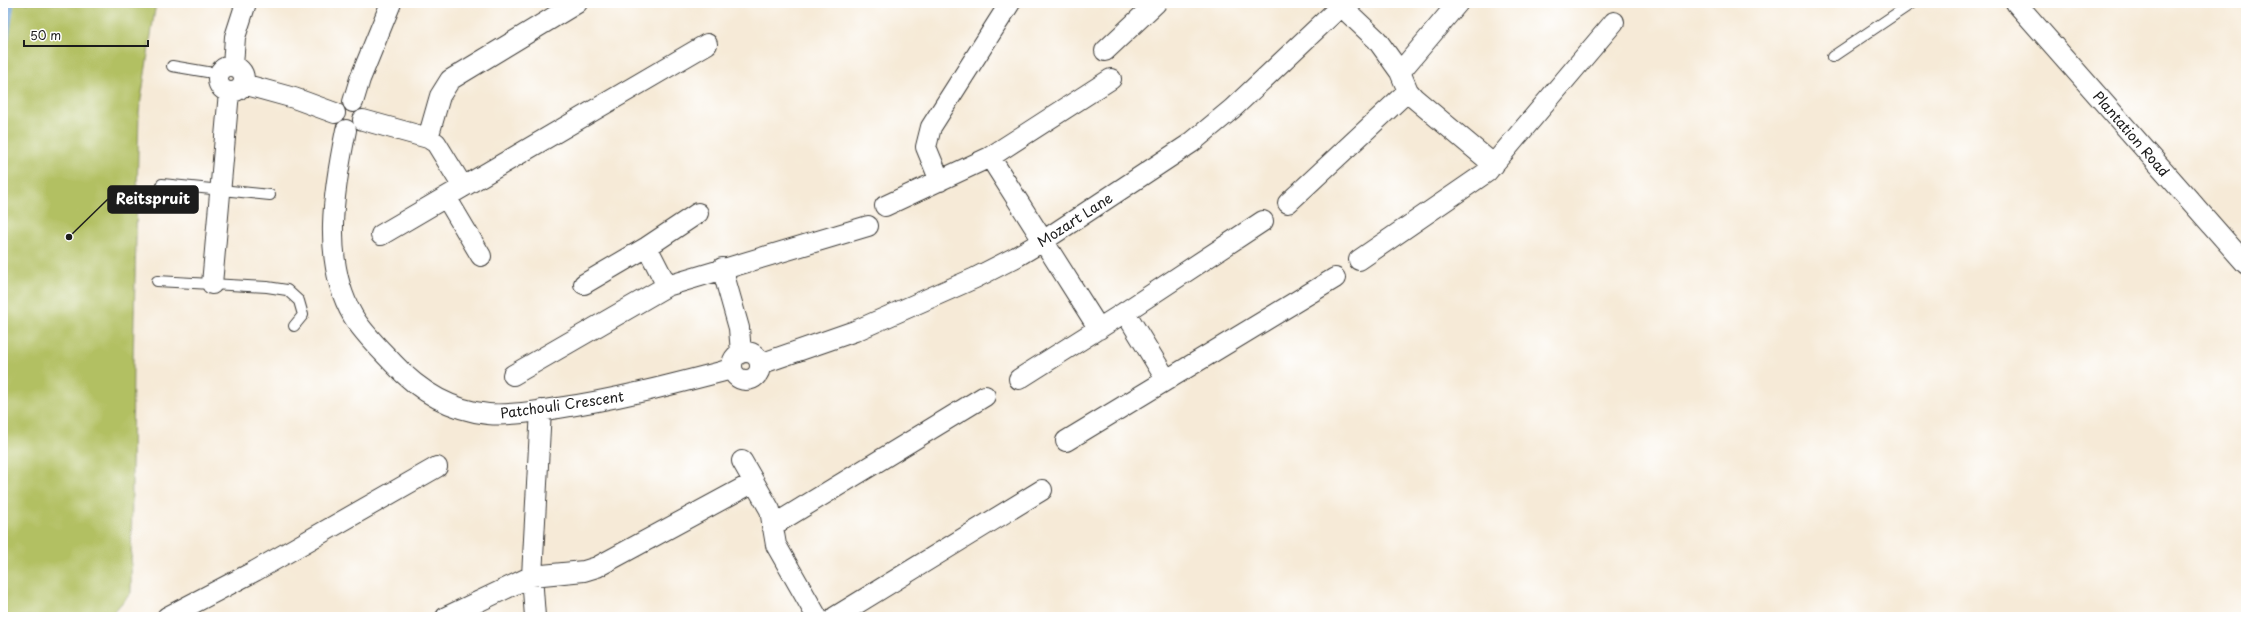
<svg xmlns="http://www.w3.org/2000/svg" width="2249" height="620" font-family="'Playpen Sans',sans-serif">
  <style>
    .green { fill: #b2c062; stroke: #676e3f }
    .lines { fill: none; stroke-linecap: round; stroke-linejoin: round }
    .stream { stroke: #6da1d9; stroke-width: 5 }
    .lane-casing { stroke: #3d3b38; stroke-width: 12 }
    .street-casing { stroke: #3d3b38; stroke-width: 22 }
    .lane { stroke: #fff; stroke-width: 10 }
    .street { stroke: #fff; stroke-width: 20 }
    .labels { text-anchor: middle; stroke-width: 3; stroke-linejoin: round; paint-order: stroke }
    .street-label { font-size: 14px; fill: #1c1c1c; stroke: #fff }
    .leader { fill: none; stroke: #1c1c1c; stroke-width: 1.5 }
    .callout-dot { fill: #1c1c1c; stroke: #fff; stroke-width: 1.5 }
    .callout { fill: #1c1c1c; stroke: #1c1c1c; stroke-width: 1.5 }
    .callout-label { font-size: 15px; text-anchor: middle; font-weight: bold; fill: #fff }
  </style>
  <rect width="100%" height="100%" fill="#fff"/>
  <filter id="ink" filterUnits="userSpaceOnUse"><feTurbulence type="fractalNoise" baseFrequency=".025" numOctaves="2"/><feDisplacementMap in="SourceGraphic" scale="8" xChannelSelector="R" yChannelSelector="G"/><feConvolveMatrix kernelMatrix="1 2 1 2 8 2 1 2 1" color-interpolation-filters="sRGB"/></filter>
  <filter id="wash" filterUnits="userSpaceOnUse"><feTurbulence type="fractalNoise" baseFrequency=".012" numOctaves="4" result="noise"/><feDisplacementMap in="SourceGraphic" scale="16" xChannelSelector="R" yChannelSelector="G"/><feGaussianBlur stdDeviation="0.9" result="paint"/><feColorMatrix in="noise" values="0 0 0 0 0 0 0 0 0 0 0 0 0 0 0 0 0 1.4 0 .05"/><feComposite in="paint" operator="in"/></filter>
  <g filter="url(#wash)">
    <rect width="100%" height="100%" fill="#f6ead7"/>
    <!-- green -->
    <path class="green" d="M3 3H156L139 112 133 362 131 593 109 617H3Z"/>
    <g class="lines">
      <!-- stream -->
      <path class="stream" d="M3 65 12 3"/>
    </g>
  </g>
  <g filter="url(#ink)">
    <g class="lines">
      <!-- lane casing -->
      <g class="lane-casing">
        <path id="lane" d="M1832 57 1912 3
          M172 66 219 74
          M162 184 270 195
          M157 281 267 287 287 290 299 301 303 315 294 326"/>
      </g>
      <!-- street casing -->
      <g class="street-casing">
        <path id="street" d="M1338 3 1377 40 1400 72 1408 91 1414 98 1494 165
          M2016 3 2246 264
          M1105 51 1156 3
          M233 66 235 37 246 3
          M218 79a13 13 0 1 1 26 0a13 13 0 1 1-26 0Z
          M1400 72 1458 3
          M243 84 294 98 335 113
          M353 102 360 79 391 3
          M363 120 428 138 436 143 463 187
          M346 130C334 189 321 261 353 316 363 333 379 348 393 363 418 390 450 410 488 414 511 416 536 411 558 408 618 399 674 384 732 369
          M428 138 440 96 450 80 577 3
          M990 157 1099 329
          M940 181 926 147 931 127 1010 3
          M446 197 481 256
          M1288 203 1408 91
          M885 206 990 157 1111 79
          M381 235 707 44
          M647 247 667 286
          M1359 260 1487 172 1614 22
          M722 268 739 328 741 353
          M212 284 229 92
          M584 284 647 247 698 213
          M1125 312 1166 379
          M732 366a14 14 0 1 1 28 0a14 14 0 1 1-28 0Z
          M760 364 855 331 975 278 1016 257 1043 241 1191 143 1232 109 1344 3
          M513 375 667 286 868 226
          M1019 379 1125 312 1263 221
          M1066 441 1335 278
          M742 461 770 510 776 545 817 617
          M772 526 985 396
          M167 617 255 571 437 467
          M446 617 532 576 584 571 597 567 754 482
          M535 617 532 576 541 410
          M835 617 1042 490"/>
      </g>
      <!-- lane -->
      <use href="#lane" class="lane"/>
      <!-- street -->
      <use href="#street" class="street"/>
    </g>
  </g>
  <g class="labels">
    <!-- street labels -->
    <g class="street-label">
      <text transform="translate(2131 134) rotate(49)" y="5">Plantation Road</text>
      <text transform="translate(1075 220) rotate(-33)" y="5">Mozart Lane</text>
      <text transform="translate(562 405) rotate(-8)" y="5">Patchouli Crescent</text>
    </g>
  </g>
  <!-- callouts -->
  <path class="leader" d="M69 237L108 199"/>
  <circle class="callout-dot" cx="69" cy="237" r="4"/>
  <rect class="callout" x="108" y="186" width="90" height="27" rx="4"/>
  <g class="callout-label">
    <text x="153" y="204">Reitspruit</text>
  </g>
  <!-- margin -->
  <rect width="2249" height="620" fill="none" stroke="#fff" stroke-width="16"/>
  <!-- scale -->
  <path d="M24 40v6h124v-6" fill="none" stroke="#1c1c1c" stroke-width="2"/>
  <text x="30" y="40" font-size="12" fill="#1c1c1c" stroke="#ffffff" stroke-width="3" paint-order="stroke">50 m</text>
</svg>
